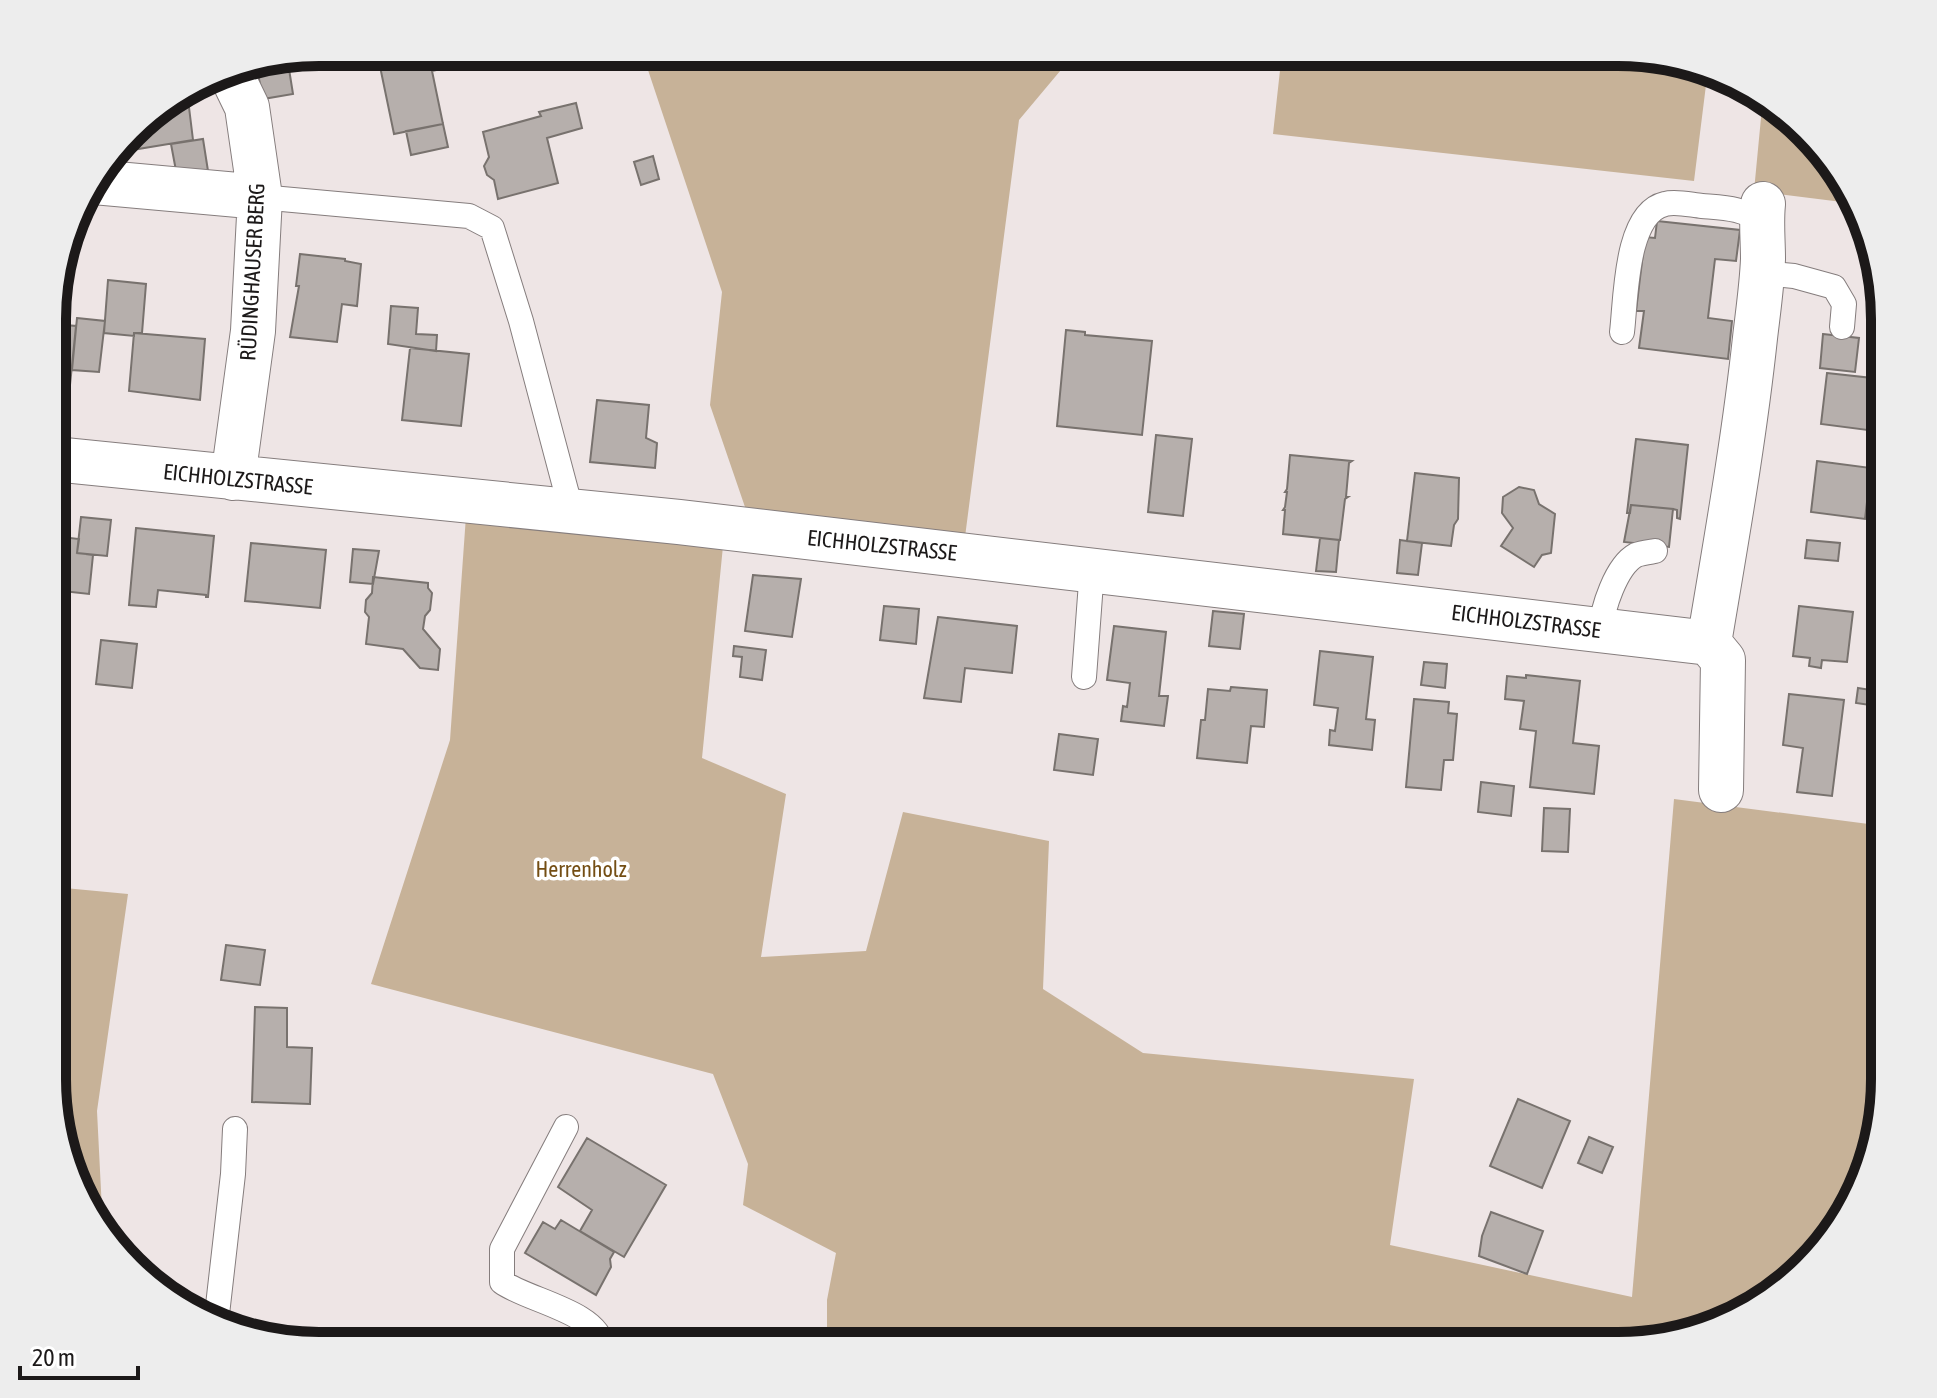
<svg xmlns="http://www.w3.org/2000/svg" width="1937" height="1398" font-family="'Asap Condensed',sans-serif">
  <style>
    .green { fill: #c7b298 }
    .building { fill: #b6afac; stroke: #78726e; stroke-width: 2 }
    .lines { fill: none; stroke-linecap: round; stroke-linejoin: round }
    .lane-casing { stroke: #857d7d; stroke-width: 26 }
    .street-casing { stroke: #857d7d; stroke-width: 46 }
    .lane { stroke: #fff; stroke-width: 24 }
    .street { stroke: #fff; stroke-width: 44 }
    .labels { text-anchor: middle; stroke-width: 7; stroke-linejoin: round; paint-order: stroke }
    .street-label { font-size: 22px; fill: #1c1919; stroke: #fff }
    .park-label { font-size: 22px; fill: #744e14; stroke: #fff }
    .rim { fill: none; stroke: #1c1919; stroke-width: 10 }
  </style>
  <rect width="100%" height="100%" fill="#eee5e5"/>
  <!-- green -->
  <path class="green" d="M642 52H1076L1019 120 965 537 745 507 710 405 722 292Z
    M1282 52 1635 53 1708 69 1694 181 1273 134Z
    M1763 97 1781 108 1858 204 1754 191Z
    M466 516 723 546 702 758 786 794 761 957 866 951 903 812 1049 841 1043 989 1143 1053 1414 1079 1390 1245 1632 1297 1674 799 1884 826V1096L1865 1181 1829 1242 1736 1318 1618 1346H827V1300L836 1253 743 1205 748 1164 713 1074 371 984 450 740Z
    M54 887 128 894 97 1111 103 1230 88 1212 54 1113Z"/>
  <!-- building -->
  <path class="building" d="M324 52 326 61 267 72 265 63Z
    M377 52H438L441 69 432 71 443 124 394 134Z
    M289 69 293 94 263 99 258 74Z
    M187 91 193 140 132 150 130 135 143 119Z
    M576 103 582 128 547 138 558 183 498 199 494 180 487 175 484 166 489 157 483 132 541 116 539 112Z
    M443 124 448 147 411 155 406 131Z
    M203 139 208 171 177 176 171 144Z
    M653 156 659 179 641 185 634 162Z
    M1657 221 1740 230 1736 261 1715 259 1708 318 1732 321 1728 359 1639 348 1644 311H1636L1645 237 1655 238Z
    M300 254 345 259V261L361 264 357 306 342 304 337 342 290 337 299 286H296Z
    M108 280 146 284 142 333H134V336L104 333Z
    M391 306 418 308 416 334 437 335 436 351 388 344Z
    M77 318 105 321 99 372 72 370Z
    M54 324 76 326 70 385 54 383Z
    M1066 330 1085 332V335L1152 341 1142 435 1057 426Z
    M134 333 205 339 200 400 129 391Z
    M1823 334 1859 338 1855 372 1820 368Z
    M410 348 469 354 461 426 402 420Z
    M1827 373 1881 379 1875 431 1821 424Z
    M597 400 649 405 646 438 657 443 655 468 590 462Z
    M1156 435 1192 439 1183 516 1148 512Z
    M1636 439 1688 445 1680 519 1677 518V510L1673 509 1631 505 1630 513H1627Z
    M1290 455 1352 461 1349 463 1346 497H1348L1345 499 1340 540 1283 534 1285 510H1283L1285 507 1287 492H1285L1287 489Z
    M1817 461 1871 468 1865 519 1811 512Z
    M1415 473 1459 478 1458 519 1454 525 1451 546 1407 541Z
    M1519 487 1534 490 1539 504 1555 514 1551 553 1542 555 1534 567 1501 546 1513 528 1502 513 1503 497Z
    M1631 505 1673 509 1669 547 1624 542Z
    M81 517 111 520 107 556 77 553Z
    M136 528 214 536 208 597H206V595L158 590 156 607 129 605Z
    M54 536 79 539 77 553 93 555 89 594 54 590Z
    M1320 538 1339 540 1336 572 1316 571Z
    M1400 540 1422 543 1418 575 1397 573Z
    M1807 540 1840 543 1838 561 1805 558Z
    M251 543 326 550 320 608 245 601Z
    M353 549 379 551 373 584 350 582Z
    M753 575 801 579 792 637 745 631Z
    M373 577 428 583V588L432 593 430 610 425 616 423 629 440 649 438 670 420 668 403 649 366 644 369 617 365 612 366 600 372 593Z
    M884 606 919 609 916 644 880 640Z
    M1799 606 1853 612 1847 662 1822 660 1821 668 1809 666 1810 658 1793 656Z
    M1213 611 1244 614 1240 649 1209 646Z
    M938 617 1017 626 1012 673 965 668 961 702 924 698Z
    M1114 626 1166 632 1159 696H1168L1164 726 1121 721 1123 706 1127 707 1130 683 1107 680Z
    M101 640 137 644 132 688 96 684Z
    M734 646 766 650 762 680 740 677 742 657 733 656Z
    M1320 651 1373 657 1366 719 1375 720 1372 750 1329 745 1330 730 1335 731 1338 708 1314 705Z
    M1424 662 1447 664 1445 688 1421 685Z
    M1526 675 1580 681 1573 743 1599 746 1594 794 1530 787 1536 731 1520 729 1524 701 1505 699 1507 676 1526 678Z
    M1231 687 1267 690 1264 727 1251 726 1247 763 1197 758 1201 720H1205L1208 689 1230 691Z
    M1858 688 1884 692V707L1856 703Z
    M1789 694 1844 700 1832 796 1797 792 1803 748 1783 745Z
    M1414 699 1449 702 1448 713 1457 714 1453 760H1444L1441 790 1406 787Z
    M1059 734 1098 739 1093 775 1054 770Z
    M1481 782 1514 786 1511 816 1478 812Z
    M1544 808 1570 809 1568 852 1542 851Z
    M226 945 265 950 260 985 221 980Z
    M255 1007 287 1008V1047L312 1048 310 1104 252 1102Z
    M1518 1099 1570 1121 1542 1188 1490 1166Z
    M1589 1137 1613 1147 1602 1173 1578 1163Z
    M587 1138 666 1185 624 1257 580 1231 592 1210 558 1187Z
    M1491 1212 1543 1231 1527 1274 1479 1256 1482 1236Z
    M561 1220 614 1252 610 1259 611 1267 596 1295 525 1253 543 1222 555 1229Z"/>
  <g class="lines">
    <!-- lane casing -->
    <g class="lane-casing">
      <path id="lane" d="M260 197 469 216 492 228 521 321 572 513
        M1762 273 1794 276 1834 287 1844 304 1842 327
        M1622 332C1626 300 1625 213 1665 204 1676 201 1691 205 1702 206 1725 208 1743 208 1761 222
        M1601 630C1602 609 1616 566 1636 555 1641 553 1649 552 1655 551
        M1084 677 1092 569
        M566 1127 502 1249V1282C526 1300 599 1312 602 1346
        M216 1323 233 1174 235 1129"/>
    </g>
    <!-- street casing -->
    <g class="street-casing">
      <path id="street" d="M229 70 247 107 260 197 253 331 233 478
        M94 182 260 197
        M54 459 679 522 1709 643C1726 541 1744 440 1755 338 1758 312 1762 285 1763 259 1763 240 1761 223 1763 204
        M1709 643 1723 660 1721 790"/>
    </g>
    <!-- lane -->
    <use href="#lane" class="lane"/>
    <!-- street -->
    <use href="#street" class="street"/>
  </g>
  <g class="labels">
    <!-- street labels -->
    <g class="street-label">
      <text transform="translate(252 272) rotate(-87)" y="8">RÜDINGHAUSER BERG</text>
      <text transform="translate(238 479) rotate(6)" y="8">EICHHOLZSTRASSE</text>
      <text transform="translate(882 545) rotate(6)" y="8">EICHHOLZSTRASSE</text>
      <text transform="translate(1526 621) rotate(7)" y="8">EICHHOLZSTRASSE</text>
    </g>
    <!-- park labels -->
    <g class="park-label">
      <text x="581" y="877">Herrenholz</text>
    </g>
  </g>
  <!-- crop -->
  <path d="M0 0H1937V1398H0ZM319 66H1618A253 253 0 0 1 1871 319V1079A253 253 0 0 1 1618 1332H319A253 253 0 0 1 66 1079V319A253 253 0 0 1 319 66Z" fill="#ededed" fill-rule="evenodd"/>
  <path class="rim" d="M319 66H1618A253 253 0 0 1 1871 319V1079A253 253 0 0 1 1618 1332H319A253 253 0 0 1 66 1079V319A253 253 0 0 1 319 66Z"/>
  <!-- scale -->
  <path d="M20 1366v12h118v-12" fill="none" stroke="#1c1919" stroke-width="4"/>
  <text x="32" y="1366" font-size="24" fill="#1c1919" stroke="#ffffff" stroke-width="6" paint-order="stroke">20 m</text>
</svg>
